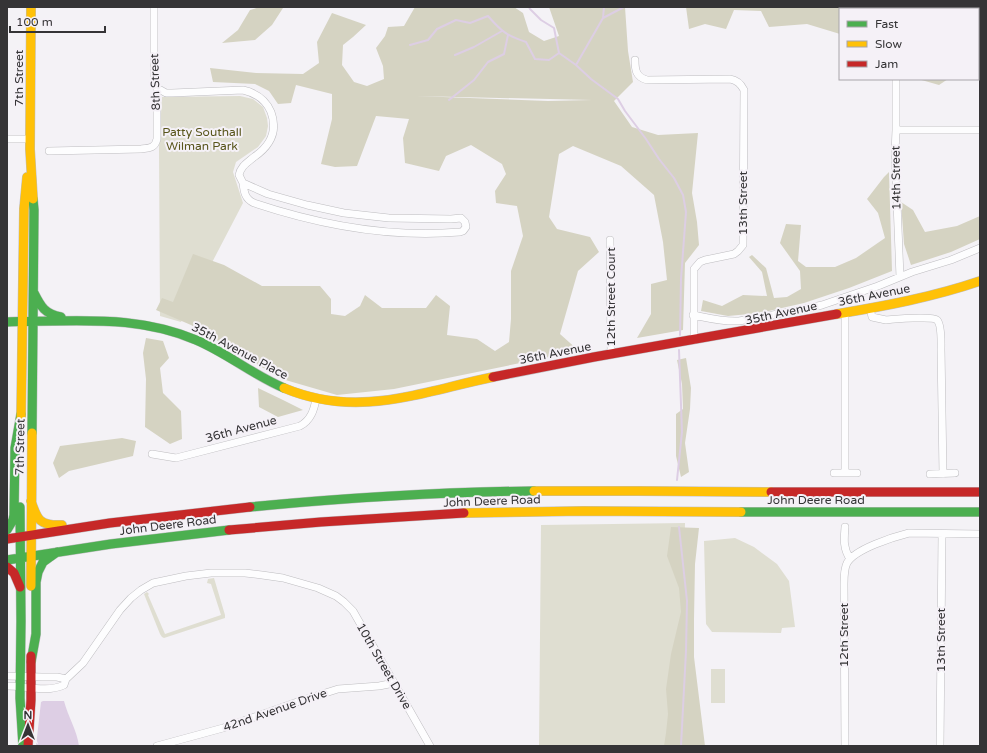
<svg xmlns="http://www.w3.org/2000/svg" width="987" height="753" font-family="'Varela Round',sans-serif">
  <style>
    .green { fill: #dfded1 }
    .forest { fill: #d5d3c2; fill-rule: evenodd }
    .water { fill: #ddcee4 }
    .lines { fill: none; stroke-linecap: round; stroke-linejoin: round }
    .stream { stroke: #ddcee4; stroke-width: 2 }
    .street-casing { stroke: #bebdc0; stroke-width: 8 }
    .fast-casing { stroke: #bebdc0; stroke-width: 10 }
    .slow-casing { stroke: #bebdc0; stroke-width: 10 }
    .jam-casing { stroke: #bebdc0; stroke-width: 10 }
    .street { stroke: #fdfdfe; stroke-width: 7 }
    .fast { stroke: #4caf50; stroke-width: 9 }
    .slow { stroke: #ffc107; stroke-width: 9 }
    .jam { stroke: #c62828; stroke-width: 9 }
    .labels { text-anchor: middle; stroke-width: 4; stroke-linejoin: round; paint-order: stroke }
    .street-label { font-size: 12px; fill: #353436; stroke: #f5f1f7 }
    .park-label { font-size: 12px; fill: #58551b; stroke: #f5f1f7 }
  </style>
  <rect width="100%" height="100%" fill="#f4f2f6"/>
  <!-- green -->
  <path class="green" d="M240 96 253 99 263 107 267 118 268 126 266 136 258 147 236 162 233 172 243 203 181 322 160 316 159 148 162 97Z
    M685 523 681 746H539L541 525Z
    M735 538 754 547 777 564 789 581 795 627 782 628 781 633 712 632 706 624 704 541Z
    M214 578 225 615V618L164 638 162 637 160 634 144 594 147 592 149 594 148 595 165 634 221 615 211 584 207 583 208 579Z
    M711 669H725V703H711Z"/>
  <!-- forest -->
  <path class="forest" d="M260 7H292L283 8 272 25 255 40 222 43 238 30 250 10Z
    M415 7H514L523 13 529 32 544 41 559 36 549 7H625L628 51 633 82 614 101 632 127 658 135 698 133 692 193 697 222 699 245 685 263 683 330 637 338 651 314V284L667 280 663 242 654 195 621 166 573 146 559 154 549 217 557 229 590 237 599 252 578 271 560 334 579 351 394 389 337 395 282 379 191 325 156 310 162 298 173 302 193 254 224 265 262 286H320L331 299V314L345 316 360 306 365 295 382 308H426L436 295 450 306 447 335 477 339 495 351 509 342 511 319V271L523 236 517 206 496 203 495 191 506 174 502 164 471 145 446 156 439 171 405 163 403 138 409 119 376 116 357 166 335 167 321 164 332 119V94L296 85 291 103 278 104 269 91 255 84 213 82 210 68 256 73 303 74 319 63 317 42 332 13 366 25 353 37 343 45 342 65 354 82 367 86 384 79 383 66 376 48 385 36 388 27 404 26ZM416 96 592 100 548 101Z
    M686 7H849V9H840V34L807 24 769 27 761 11 734 10 726 29 705 24 689 29Z
    M980 27V70L978 71V30Z
    M918 79H948L939 85Z
    M889 172 892 271 849 288 804 303 760 313 728 316 701 311 703 300 722 306 743 295 767 296 762 272 749 257 752 255 766 268 774 298 787 297 801 289 800 271 780 243 786 224 801 225 798 261 806 267H835L856 258 885 238 878 213 867 199 884 177Z
    M901 202 913 210 925 232 957 226 980 216V239L951 252 911 265 904 244Z
    M146 338 163 341 169 358 160 368 163 393 181 411 182 439 170 444 145 427 146 379 143 353Z
    M686 358 691 388 690 409 685 443 689 472 681 477 676 456V414L683 409 682 384 677 360Z
    M258 388 283 400 303 410 278 417 259 407Z
    M122 438 136 441 133 456 69 471 59 478 53 463 60 446Z
    M671 527 699 528 695 564 694 619V657L705 746H664L666 733 668 714 666 689 671 654 681 612 679 588 667 556Z"/>
  <!-- water -->
  <path class="water" d="M43 701H64C68 717 77 730 79 746H36L41 702Z"/>
  <g class="lines">
    <!-- stream -->
    <path class="stream" d="M529 7 530 9 541 20 554 28 559 53 576 65 591 79 618 99 625 111 646 139 659 159 674 178 683 195 686 212 681 279 680 335
      M603 18 604 7
      M410 45 428 40 437 29 456 20 470 23 488 16C501 31 507 36 526 42L535 59 549 60 559 53
      M455 55 474 47 502 31
      M576 65 603 18 624 7
      M449 100 474 80 488 62 504 54 508 35
      M677 480 682 432 679 350
      M679 527 687 601 686 651 681 746"/>
    <!-- street casing -->
    <g class="street-casing">
      <path id="street" d="M897 9V7
        M635 60C635 70 636 77 647 80L730 79C737 80 741 84 744 90L743 245 738 251 734 254 705 260 700 262 694 269V340
        M896 79V130L895 153 900 277
        M157 88 166 93H172L243 90C256 93 266 100 271 112 278 131 270 146 254 157 247 163 241 166 239 175L243 183
        M896 130H980
        M7 139H30
        M49 151 141 149C150 148 155 148 157 139V88L154 80V7
        M243 183 268 194 307 205 344 213 389 218 451 219 461 218 465 222 466 227 463 231 460 232C390 238 320 225 254 203 245 199 244 192 243 183Z
        M610 240 611 354
        M870 308 872 317 886 320C894 319 933 316 937 320 942 325 941 344 941 350 942 391 942 432 943 474
        M693 315C708 318 723 322 739 321L800 310 822 305 878 286 912 272 951 260 980 248
        M152 454 176 458 300 426C311 420 314 410 316 399
        M834 473H857
        M845 473V313
        M930 474 955 473
        M845 527C844 539 843 548 850 559
        M7 676 42 677H57L66 679
        M7 686C25 686 47 693 64 685L66 679 83 663 120 610 131 598 141 590 153 583 186 576 211 573H245L262 575 283 578 318 588 336 596 344 602 353 611 430 746
        M157 746 223 728 300 701 338 689 379 686 394 683
        M845 746 844 584C844 577 844 569 847 563 855 549 893 537 909 533L980 534
        M940 746 942 534"/>
    </g>
    <!-- fast casing -->
    <g class="fast-casing">
      <path id="fast" d="M34 293C41 307 45 314 61 317
        M7 322C22 321 37 321 53 321 103 320 149 320 196 340 227 353 253 375 284 388
        M32 433 34 210 33 199
        M20 507 21 621 20 698 23 746
        M250 507C345 498 440 492 534 491
        M741 512H980
        M7 530 13 520 14 515 15 448 21 414
        M7 560 111 544 229 530
        M31 662 36 634V582L38 572 43 562 57 552"/>
    </g>
    <!-- slow casing -->
    <g class="slow-casing">
      <path id="slow" d="M31 7 30 149 33 199
        M837 314C885 306 933 297 980 281
        M284 388C358 419 420 392 493 377
        M21 421 24 209 27 177
        M534 491H638L771 492
        M31 501C37 520 40 526 62 525
        M464 513 583 511 741 512
        M31 586 32 433"/>
    </g>
    <!-- jam casing -->
    <g class="jam-casing">
      <path id="jam" d="M493 377 594 357 837 314
        M771 492H980
        M229 530 321 522 464 513
        M7 539 110 523 250 507
        M7 567 14 573 20 587
        M28 746 31 700V656"/>
    </g>
    <!-- street -->
    <use href="#street" class="street"/>
    <!-- fast -->
    <use href="#fast" class="fast"/>
    <!-- slow -->
    <use href="#slow" class="slow"/>
    <!-- jam -->
    <use href="#jam" class="jam"/>
  </g>
  <g class="labels">
    <!-- street labels -->
    <g class="street-label">
      <text transform="translate(19 78) rotate(-90)" y="4">7th Street</text>
      <text transform="translate(155 82) rotate(-92)" y="4">8th Street</text>
      <text transform="translate(896 178) rotate(-91)" y="4">14th Street</text>
      <text transform="translate(743 203) rotate(-90)" y="4">13th Street</text>
      <text transform="translate(874 295) rotate(-11)" y="4">36th Avenue</text>
      <text transform="translate(611 297) rotate(-90)" y="4">12th Street Court</text>
      <text transform="translate(781 313) rotate(-12)" y="4">35th Avenue</text>
      <text transform="translate(240 351) rotate(28)" y="4">35th Avenue Place</text>
      <text transform="translate(555 353) rotate(-11)" y="4">36th Avenue</text>
      <text transform="translate(241 429) rotate(-15)" y="4">36th Avenue</text>
      <text transform="translate(20 447) rotate(-89)" y="4">7th Street</text>
      <text x="816" y="504">John Deere Road</text>
      <text transform="translate(492 501) rotate(-2)" y="4">John Deere Road</text>
      <text transform="translate(168 525) rotate(-7)" y="4">John Deere Road</text>
      <text transform="translate(844 635) rotate(-90)" y="4">12th Street</text>
      <text transform="translate(941 640) rotate(-90)" y="4">13th Street</text>
      <text transform="translate(384 666) rotate(60)" y="4">10th Street Drive</text>
      <text transform="translate(275 710) rotate(-19)" y="4">42nd Avenue Drive</text>
    </g>
    <!-- park labels -->
    <g class="park-label">
      <text x="202" y="136">Patty Southall<tspan x="202" dy="14">Wilman Park</tspan></text>
    </g>
  </g>
  <!-- border -->
  <rect width="987" height="753" fill="none" stroke="#353436" stroke-width="16"/>
  <!-- legend -->
  <rect x="839" y="8" width="140" height="72" fill="#f5f1f7" stroke="#a8a5aa"/>
  <rect x="847" y="21" width="20" height="6" fill="#4caf50" stroke="#a8a5aa"/>
  <text x="875" y="28" font-size="12" fill="#353436">Fast</text>
  <rect x="847" y="41" width="20" height="6" fill="#ffc107" stroke="#a8a5aa"/>
  <text x="875" y="48" font-size="12" fill="#353436">Slow</text>
  <rect x="847" y="61" width="20" height="6" fill="#c62828" stroke="#a8a5aa"/>
  <text x="875" y="68" font-size="12" fill="#353436">Jam</text>
  <!-- north arrow -->
  <g transform="translate(28 725)" stroke="#f5f1f7" stroke-width="3" paint-order="stroke">
  <path d="M0-3L7 15L0 10L-7 15Z" fill="#353436"/>
  <text y="-6" font-size="11" font-weight="bold" text-anchor="middle" fill="#353436">N</text>
  </g>
  <!-- scale -->
  <path d="M10 26v6h95v-6" fill="none" stroke="#353436" stroke-width="2"/>
  <text x="16" y="26" font-size="12" fill="#353436" stroke="#f5f1f7" stroke-width="3" paint-order="stroke">100 m</text>
</svg>
